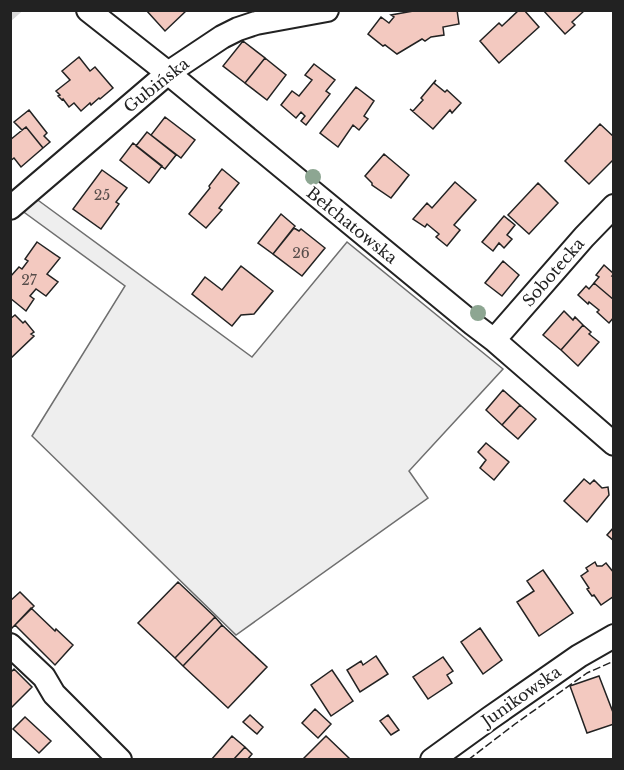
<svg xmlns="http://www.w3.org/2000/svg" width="624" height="770" font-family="'Libre Baskerville',serif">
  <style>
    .green { fill: #eee; stroke: #6f6f6f; stroke-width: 1.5 }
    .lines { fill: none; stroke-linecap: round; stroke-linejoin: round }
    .stream { stroke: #d9d9d9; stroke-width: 6 }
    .building { fill: #f3c9c0; stroke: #222; stroke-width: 1.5 }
    .minor-casing { stroke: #222; stroke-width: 26 }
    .minor { stroke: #fff; stroke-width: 22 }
    .fence { stroke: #222; stroke-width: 1.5; stroke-dasharray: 8 3; stroke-linecap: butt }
    .tree { fill: #8da692 }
    .labels { text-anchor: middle; stroke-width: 4.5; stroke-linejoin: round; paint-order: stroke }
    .number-label { font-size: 14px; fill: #564c4a }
    .street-label { font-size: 16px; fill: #222; stroke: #fff }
  </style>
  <rect width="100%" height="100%" fill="#fff"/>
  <!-- green -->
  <path class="green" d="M35 198 252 357 347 242 503 369 409 471 428 498 236 635 32 436 125 286 21 210Z"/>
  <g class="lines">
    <!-- stream -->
    <path class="stream" d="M10 18 19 10"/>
  </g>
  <!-- building -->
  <path class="building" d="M146 10H187L165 31Z
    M419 10H457L459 24 443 27 444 35 431 37 425 41 422 39 397 54 385 45 383 46 368 34 381 17 389 23 394 17 391 15Z
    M519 10H524L539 27 499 63 480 41 499 23 502 26Z
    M543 10H584V11L572 22 575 25 565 34Z
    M243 41 265 58 245 83 223 66Z
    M79 57 90 71 95 67 113 88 100 99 99 98 91 105 90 103 81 111 74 103 69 107 63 99 62 100 58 96 60 95 56 91 70 80 62 71Z
    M265 58 286 75 267 100 245 83Z
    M314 64 335 80 326 91 330 94 306 125 301 121 305 116 301 112 296 118 281 105 292 91 299 96 312 80 305 75Z
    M436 80 434 83 445 92 447 90 461 103 452 113 450 110 433 129 410 109 413 111 423 100 421 98Z
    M356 87 374 101 364 116 368 119 359 130 353 125 338 147 320 133Z
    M29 110 47 133 44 136 50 142 43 148 26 127 22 130 14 122Z
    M165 117 195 140 181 158 151 135Z
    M600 124 614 137V159L589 184 565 161Z
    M26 127 43 148 21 167 14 158 10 161V140Z
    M147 132 176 155 165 169 136 146Z
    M133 143 162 166 149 183 120 160Z
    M384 154 409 175 391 198 372 185V183L365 176Z
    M222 169 239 183 219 208 222 210 206 228 189 214 210 188 209 186Z
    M102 170 127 188 116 202 119 204 101 229 73 209Z
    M455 182 476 200 454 225 460 230 447 246 436 237 439 234 427 224 425 227 413 219 427 203 432 208Z
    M538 183 558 203 529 234 508 215Z
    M281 214 295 226 273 254 258 243Z
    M504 216 515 225 507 235 512 239 504 248 499 243 493 251 482 242Z
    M294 228 299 231 301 229 325 248 302 276 273 254Z
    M37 242 60 258 47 274 58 282 46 296 36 289 30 296 34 299 26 311 10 298V277L19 267 22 269 28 261 25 259Z
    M503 261 519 275 502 296 485 283Z
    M604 265 614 274 612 276 614 277V300L594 283 599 277 596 275Z
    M241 266 273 291 254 314 241 315 232 326 192 294 205 277 222 290Z
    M594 283 614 300V317L609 323 597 312 599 310 589 302 588 304 578 295 586 286 589 289Z
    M564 311 573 320 575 317 583 325 561 350 543 335Z
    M15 315 23 323 25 321 34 332 31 334 34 336 10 359V319Z
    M583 325 591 332 589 334 599 342 578 366 561 350Z
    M503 390 520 405 502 425 486 410Z
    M520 405 536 419 518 439 502 425Z
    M486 443 509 462 494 480 480 468 486 460 478 452Z
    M584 479 590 484 594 480 602 488 608 487 609 495 587 522 564 501Z
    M614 527V541L607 535Z
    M595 562 597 566H602L606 563 614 573V596L601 605 594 595 592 596 587 589 589 588 581 576 588 571 586 568Z
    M543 570 573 613 539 636 517 602 534 591 527 581Z
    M178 582 215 617 175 658 138 623Z
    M20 592 34 606 10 630V601Z
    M31 608 55 631 56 629 73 645 55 665 15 625Z
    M215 617 222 625 183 666 175 658Z
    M222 625 267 667 228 708 183 666Z
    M480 628 502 660 483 674 461 642Z
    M376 656 388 674 360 692 347 670 361 661 363 665Z
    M443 657 453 671 447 675 452 683 428 699 413 677Z
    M14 669 32 687 10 709V673Z
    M332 670 353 701 331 716 311 685Z
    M599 676 614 715V724L587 733 570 686Z
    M315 709 331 724 318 738 302 723Z
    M250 715 263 727 257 734 243 722Z
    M388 715 399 730 391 735 380 721Z
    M25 717 51 741 39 753 13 729Z
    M232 736 245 747 233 760H211Z
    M326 736 351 760 303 759Z
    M245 747 252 754 247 760H233Z"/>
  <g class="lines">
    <!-- minor casing -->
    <g class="minor-casing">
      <path id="minor" d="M88 10 168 73 473 324 494 340 614 444
        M10 208 168 73 222 37 238 29 256 23 327 10
        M494 340 584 237 614 206
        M10 645 44 677 54 694 120 760
        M432 760 490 718 579 656 614 636"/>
    </g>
    <!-- minor -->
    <use href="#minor" class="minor"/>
    <!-- fence -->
    <path class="fence" d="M468 760 515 724 587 673 614 661"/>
  </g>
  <!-- trees -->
  <g class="tree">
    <circle cx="313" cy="177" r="8"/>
    <circle cx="478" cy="313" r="8"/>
  </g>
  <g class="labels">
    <!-- number labels -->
    <g class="number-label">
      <text x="102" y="200">25</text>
      <text x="301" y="258">26</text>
      <text x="29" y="285">27</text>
    </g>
    <!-- street labels -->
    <g class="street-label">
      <text transform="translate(156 85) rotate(-38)" y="6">Gubińska</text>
      <text transform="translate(352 225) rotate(39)" y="6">Bełchatowska</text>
      <text transform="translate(553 272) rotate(-49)" y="6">Sobotecka</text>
      <text transform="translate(521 696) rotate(-35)" y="6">Junikowska</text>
    </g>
  </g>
  <!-- border -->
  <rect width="624" height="770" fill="none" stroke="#222222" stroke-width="24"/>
</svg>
